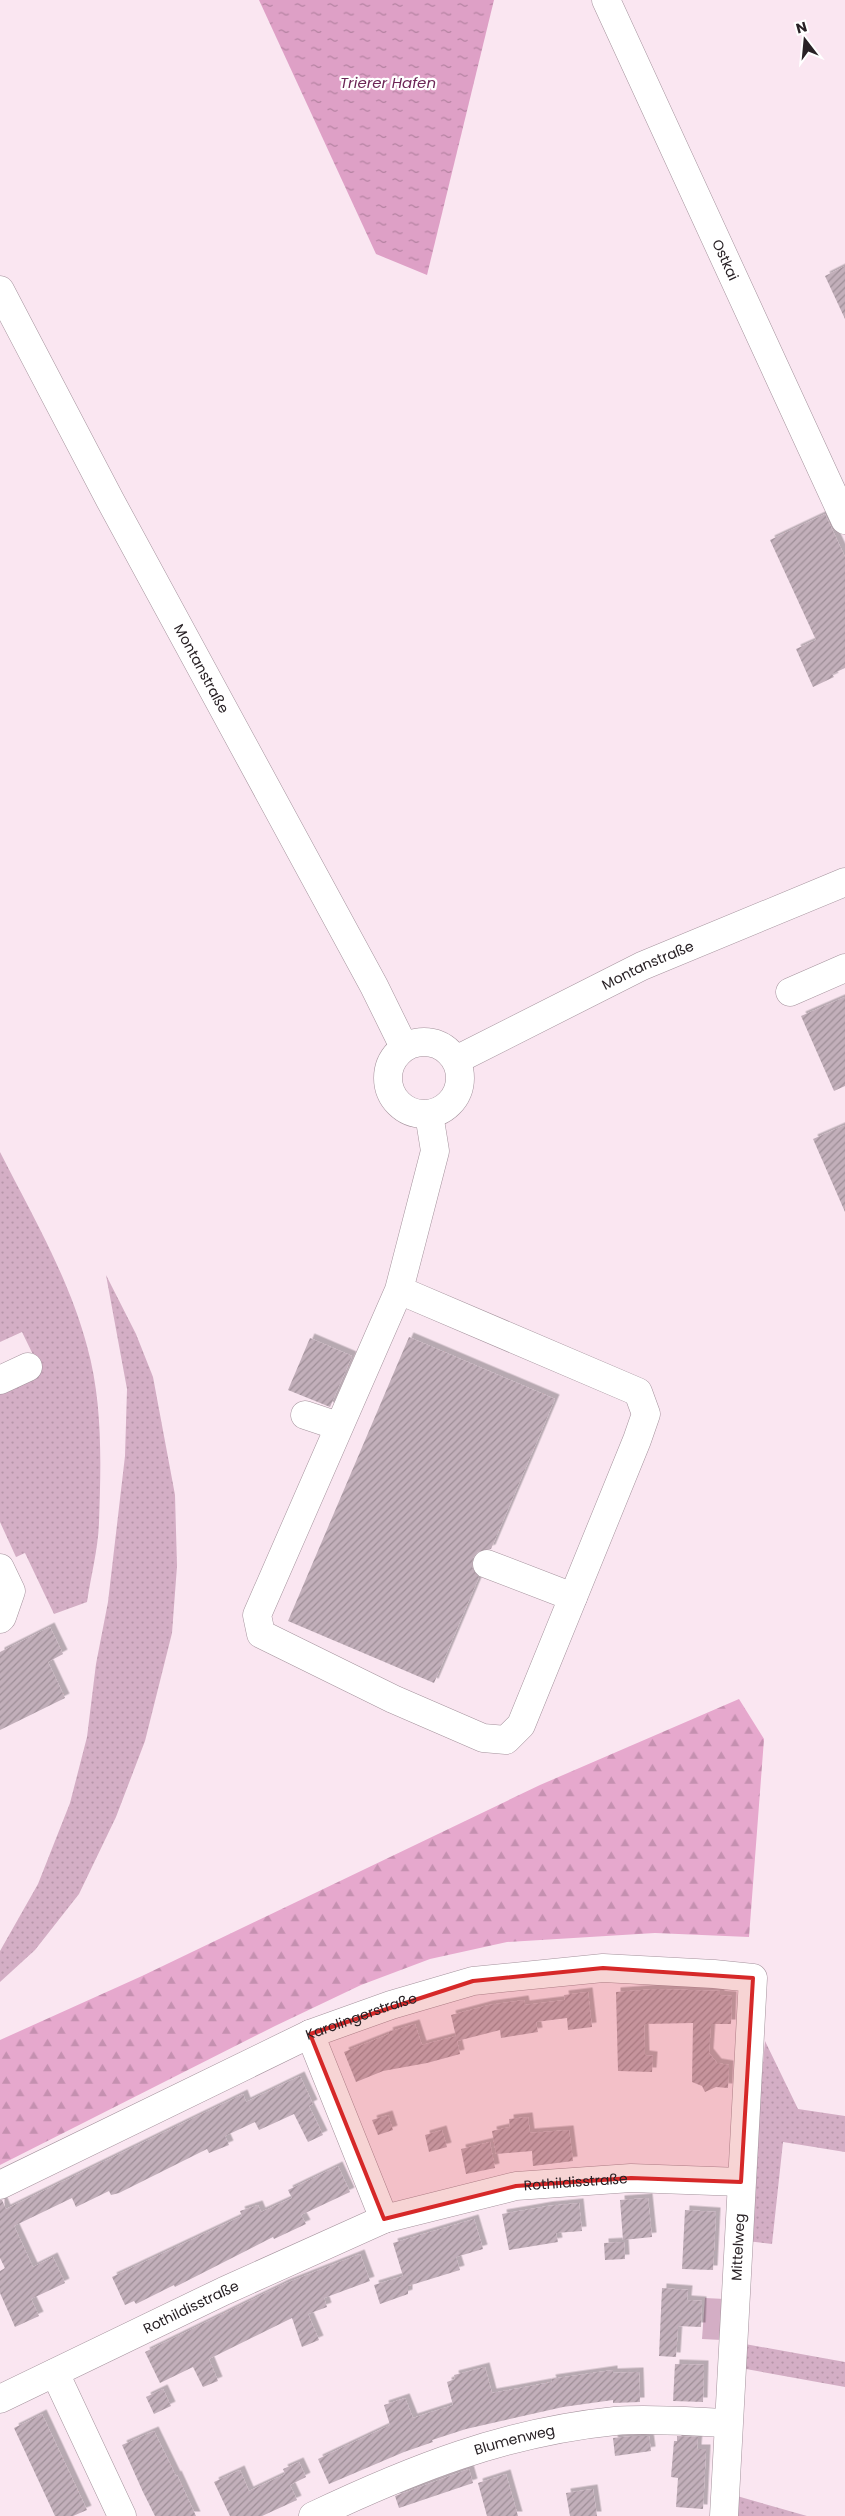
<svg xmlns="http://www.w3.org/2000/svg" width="845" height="2516" font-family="Poppins,sans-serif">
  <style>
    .grass { fill: url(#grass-dots) }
    .forest { fill: url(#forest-firs) }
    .green { fill: #d4aec5 }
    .water { fill: url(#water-ripples) }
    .building { fill: url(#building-hatch); filter: url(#shadow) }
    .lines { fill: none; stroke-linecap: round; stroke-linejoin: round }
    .minor-casing { stroke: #a4929c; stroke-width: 29 }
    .minor { stroke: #fff; stroke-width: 28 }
    .marked { fill: #d62828; fill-opacity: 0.2; stroke: #d62828; stroke-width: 4; stroke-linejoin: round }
    .labels { text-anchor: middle; stroke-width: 4.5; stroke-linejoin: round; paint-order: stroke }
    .street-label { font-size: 14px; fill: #282125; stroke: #fff }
    .water-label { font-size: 15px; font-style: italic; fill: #6c2556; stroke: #fff }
  </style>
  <defs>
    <pattern id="grass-dots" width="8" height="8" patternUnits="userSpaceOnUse" patternTransform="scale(1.25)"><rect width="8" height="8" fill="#d4aec5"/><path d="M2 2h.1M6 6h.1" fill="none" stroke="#b695a9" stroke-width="1.8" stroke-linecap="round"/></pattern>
    <pattern id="forest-firs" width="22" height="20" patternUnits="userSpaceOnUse" patternTransform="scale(1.25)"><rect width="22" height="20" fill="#e6a8cd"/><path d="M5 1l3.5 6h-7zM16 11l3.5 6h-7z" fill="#c590b0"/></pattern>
    <pattern id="water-ripples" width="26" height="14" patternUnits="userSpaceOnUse" patternTransform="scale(1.25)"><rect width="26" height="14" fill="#dea0c6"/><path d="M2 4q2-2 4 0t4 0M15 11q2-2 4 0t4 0" fill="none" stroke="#b482a1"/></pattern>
    <pattern id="building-hatch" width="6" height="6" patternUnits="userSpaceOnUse" patternTransform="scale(1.25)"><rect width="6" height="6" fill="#c2afba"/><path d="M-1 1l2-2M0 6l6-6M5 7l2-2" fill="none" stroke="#9e8e97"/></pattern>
    <filter id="shadow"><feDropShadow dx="4.5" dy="-4.5" stdDeviation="0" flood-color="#0004"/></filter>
  </defs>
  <rect width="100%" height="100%" fill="#fae6f1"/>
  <!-- grass -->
  <path class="grass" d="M0 1152C32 1215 69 1278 87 1346 103 1403 101 1464 99 1523 98 1549 91 1576 87 1602L54 1614 25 1553 16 1557 0 1522V1390L40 1369 22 1332 0 1342Z
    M106 1275 136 1334 153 1377 175 1495 177 1566 172 1633 145 1741 116 1817 79 1894 35 1950 0 1982V1951L38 1884 70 1803 87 1737 96 1664 108 1602 125 1456 127 1389Z
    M765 2041 798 2109 845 2116V2152L783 2142 772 2244 747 2241Z
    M745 2344 845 2362V2387L746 2369Z
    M737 2496 807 2516H737Z"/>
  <!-- forest -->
  <path class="forest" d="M739 1699 764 1739 749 1937 655 1933 507 1942 430 1959 361 1985 275 2026 0 2165V2040L142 1976 540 1785Z"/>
  <!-- green -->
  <path class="green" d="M705 2298 725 2299 722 2340 702 2339Z"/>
  <!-- water -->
  <path class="water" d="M259 0H494L427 275 376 254Z"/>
  <!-- building -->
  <path class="building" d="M845 266V319L825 276Z
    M825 514 845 557V668L832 674 834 677 813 687 796 649 816 640 770 540Z
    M845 997V1086L834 1091 801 1016Z
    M845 1125V1212L813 1139Z
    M409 1337 555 1399 491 1549 478 1552 473 1558 472 1567 479 1577 434 1683 288 1621Z
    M310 1338 352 1356 330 1407 288 1390Z
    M50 1627 63 1654 48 1662 65 1698 0 1730V1652Z
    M656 1989 720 1991V1995L732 1996 731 2024H711L709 2053 717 2063 729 2065 728 2088 716 2087 705 2092 702 2086 692 2082 693 2023 644 2024 645 2055 653 2056 652 2072 618 2071 616 1992Z
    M588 1992 592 2027 568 2030 567 2018 536 2022 538 2032 501 2038 500 2030 457 2041 451 2015 489 2005 524 2000 525 2005 565 2000 564 1995Z
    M415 2024 422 2045 456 2036 460 2054 427 2063 383 2071 356 2082 344 2052 389 2034 388 2032Z
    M300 2076 313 2104 309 2106 323 2135 308 2142 294 2114 259 2130 255 2122 225 2136 229 2145 209 2153 207 2149 119 2193 111 2195 109 2191 76 2207 72 2198 14 2226 33 2267 53 2257 65 2283 31 2299 39 2316 15 2327 0 2293V2271L5 2268 0 2258V2200H2L6 2209 243 2094 246 2102Z
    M388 2115 393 2130 378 2135 372 2120Z
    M528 2117 530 2133 569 2130 573 2161 533 2166 532 2151 496 2154 492 2131 510 2127 509 2119Z
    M442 2130 447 2147 429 2152 425 2135Z
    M490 2142 495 2168 466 2174 461 2149Z
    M338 2166 350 2192 301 2215 306 2224 274 2239 273 2237 175 2287 174 2285 136 2304 134 2301 125 2305 112 2277 242 2216 240 2211 258 2205 261 2212 292 2198 288 2190Z
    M648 2198 652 2237 623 2240 620 2200Z
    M579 2203 582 2231 556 2233 558 2242 509 2250 502 2214 548 2206Z
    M685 2210 716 2212 713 2270 682 2269Z
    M474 2219 483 2249 456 2257 460 2270 408 2286V2294L380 2304 374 2285 403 2276 393 2243Z
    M624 2242 625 2259 605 2260 604 2243Z
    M360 2254 370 2281 324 2298 327 2307 308 2314 319 2340 302 2347 292 2318 209 2359 218 2381 203 2387 193 2367 160 2383 145 2352 284 2284Z
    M662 2288 688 2290 687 2300 702 2301 701 2327 678 2326 676 2357 659 2356Z
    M675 2364 704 2365 703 2402 673 2401Z
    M485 2367 492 2393 552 2382 551 2379 613 2370V2373L639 2372 640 2402 613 2403V2400L563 2407 466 2429 432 2440 433 2442 404 2452 329 2484 318 2459 390 2425 384 2405 405 2398 413 2418 453 2405 447 2382 455 2379 454 2375Z
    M163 2389 171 2406 154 2414 146 2397Z
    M42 2414 87 2510 73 2516H55L14 2428Z
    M154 2431 176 2476 177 2475 196 2516H155L143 2492 122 2445Z
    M634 2436H649L651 2451 615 2456 613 2438Z
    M677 2436 698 2437 697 2449H706L703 2509 676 2507 678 2478 671 2477 674 2441H677Z
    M299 2462 306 2477 290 2485 283 2469Z
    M469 2469 473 2483 399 2508 395 2496Z
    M240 2470 249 2491 285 2474 297 2500 262 2516H230L214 2482Z
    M506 2474 518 2516H487L478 2483Z
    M593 2489 597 2516H570L566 2493Z"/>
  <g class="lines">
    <!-- minor casing -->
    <g class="minor-casing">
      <g id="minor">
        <path id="s1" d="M606 0 845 520"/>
        <path id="s2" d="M0 290 110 500 374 986 404 1047"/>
        <path d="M790 992 845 968"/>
        <circle cx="424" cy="1078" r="36"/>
        <path id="s3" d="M456 1060 642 966 845 882"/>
        <path d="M399 1290 638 1392 646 1414 637 1440 521 1725 506 1740 483 1738 393 1699 261 1634 257 1615 399 1290 435 1151 429 1114"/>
        <path d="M0 1380 28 1367"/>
        <path d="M305 1415 338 1426"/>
        <path d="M487 1564 573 1597"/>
        <path d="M0 1568 11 1591 2 1617 0 1619"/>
        <path d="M310 2034 384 2219"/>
        <path id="s4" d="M0 2185 310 2034 391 2005 473 1981 603 1968 714 1974 753 1978 724 2516"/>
        <path d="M55 2373 122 2516"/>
        <path id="s5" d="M0 2399 224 2291 384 2219 516 2186 631 2178 741 2182"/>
        <path id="s6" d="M313 2516C412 2469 505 2432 615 2421 652 2418 691 2422 728 2423"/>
      </g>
    </g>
    <!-- minor -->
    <use href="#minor" class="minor"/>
  </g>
  <!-- marked area -->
  <path class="marked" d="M603 1968 753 1978 741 2182 631 2178 516 2186 384 2219 310 2034 473 1981Z"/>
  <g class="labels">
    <!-- street labels -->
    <g class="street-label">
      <text dy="5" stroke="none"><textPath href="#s1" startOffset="286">Ostkai</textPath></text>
      <text dy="5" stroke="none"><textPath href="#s2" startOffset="429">Montanstraße</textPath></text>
      <text dy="5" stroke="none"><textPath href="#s3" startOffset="214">Montanstraße</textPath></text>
      <text dy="5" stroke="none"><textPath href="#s4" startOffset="399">Karolingerstraße</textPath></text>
      <text dy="5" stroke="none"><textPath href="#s5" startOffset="620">Rothildisstraße</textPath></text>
      <text transform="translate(738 2247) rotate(-87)" y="5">Mittelweg</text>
      <text dy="5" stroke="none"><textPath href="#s5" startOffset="212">Rothildisstraße</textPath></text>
      <text dy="5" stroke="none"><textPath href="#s6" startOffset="216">Blumenweg</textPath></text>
    </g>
    <!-- water labels -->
    <g class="water-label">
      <text x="388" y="88">Trierer Hafen</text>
    </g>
  </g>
  <!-- north arrow -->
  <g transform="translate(805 40) rotate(344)" stroke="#ffffff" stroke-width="4" paint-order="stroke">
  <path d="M0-4L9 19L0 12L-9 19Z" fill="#282125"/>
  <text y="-8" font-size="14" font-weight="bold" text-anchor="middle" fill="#282125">N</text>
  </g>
</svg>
